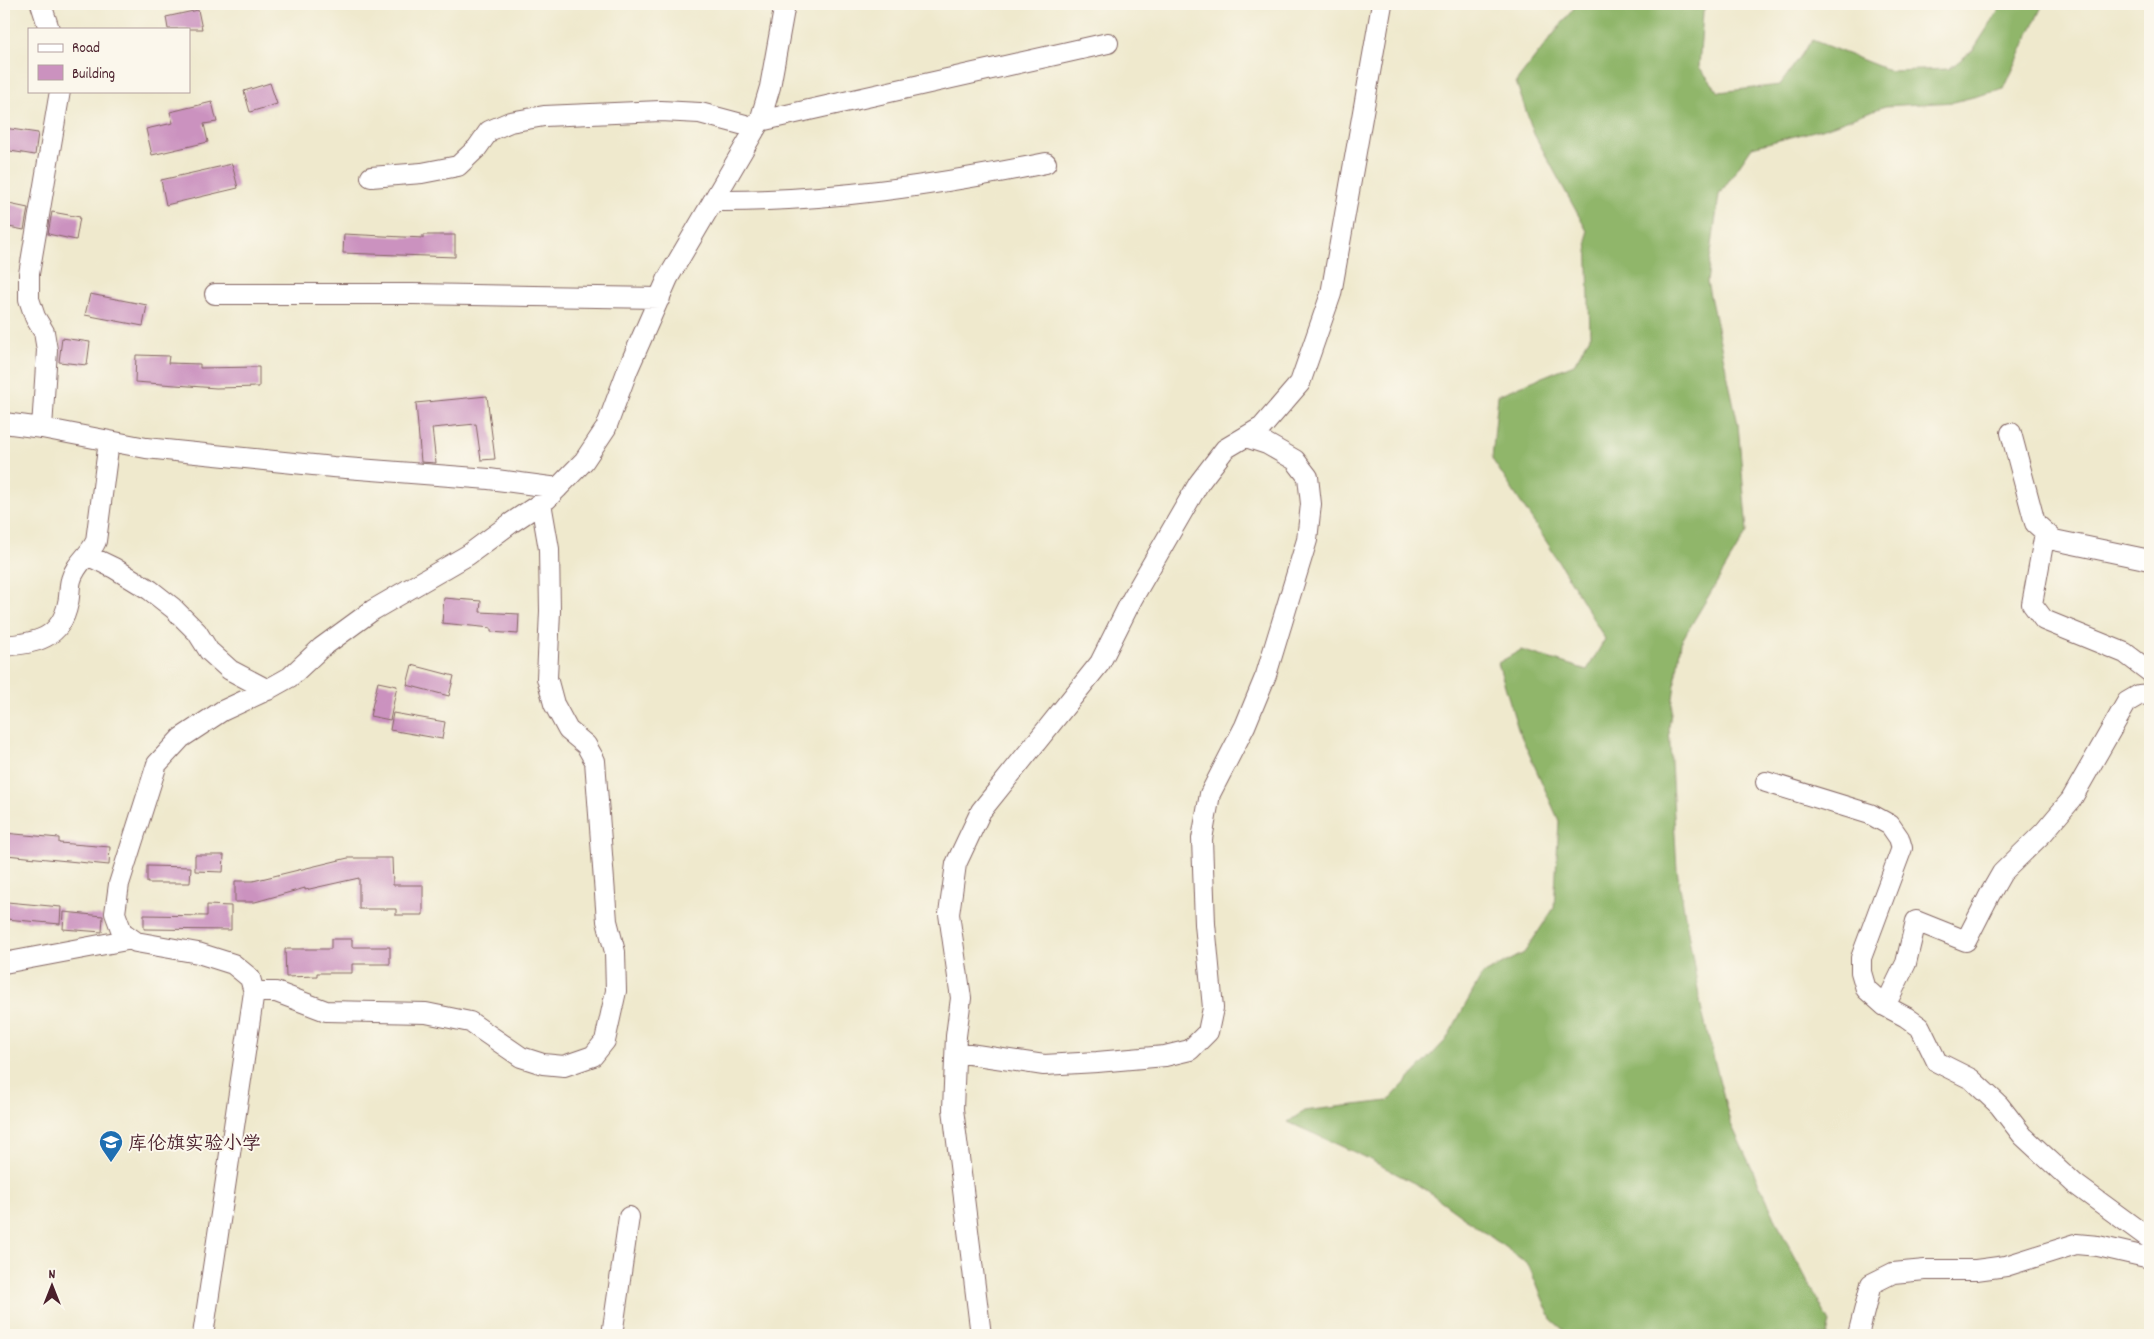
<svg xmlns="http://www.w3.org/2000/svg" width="2154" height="1339" font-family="Dekko,'LXGW WenKai TC',sans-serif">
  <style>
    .forest { fill: #90b66b; stroke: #6d6a4b }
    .building { fill: #cb92bf }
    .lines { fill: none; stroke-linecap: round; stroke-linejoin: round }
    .minor-casing { stroke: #846664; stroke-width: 22 }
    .minor { stroke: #fff; stroke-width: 20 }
    .labels { text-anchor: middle; stroke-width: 4; stroke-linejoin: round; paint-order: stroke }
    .poi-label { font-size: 19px; fill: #4a1f2b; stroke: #fbf7ec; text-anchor: start }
  </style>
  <rect width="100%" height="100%" fill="#fbf7ec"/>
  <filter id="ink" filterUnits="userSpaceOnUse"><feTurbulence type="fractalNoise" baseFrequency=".02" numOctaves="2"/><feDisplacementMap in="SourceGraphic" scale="10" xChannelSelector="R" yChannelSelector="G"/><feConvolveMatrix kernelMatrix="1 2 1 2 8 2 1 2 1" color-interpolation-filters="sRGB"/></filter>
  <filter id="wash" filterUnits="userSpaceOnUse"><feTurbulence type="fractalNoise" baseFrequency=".0096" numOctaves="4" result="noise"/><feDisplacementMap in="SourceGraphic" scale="20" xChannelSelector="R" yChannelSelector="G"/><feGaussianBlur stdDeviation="1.12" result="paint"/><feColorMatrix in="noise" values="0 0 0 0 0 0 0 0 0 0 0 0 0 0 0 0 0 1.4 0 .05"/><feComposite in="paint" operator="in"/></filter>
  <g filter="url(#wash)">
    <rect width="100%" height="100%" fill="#efe9cd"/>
    <!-- forest -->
    <path class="forest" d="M1577 4H1709L1703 12 1699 67 1719 92 1780 85 1812 40 1891 71 1949 69 1973 50 2003 4H2043L2004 89 1954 102 1885 106 1822 129 1752 147 1719 195 1707 282 1738 424 1747 532 1681 642 1669 727 1677 870 1702 1012 1730 1122 1783 1235 1830 1323 1827 1335H1569L1551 1319 1528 1264 1425 1189 1363 1156 1288 1122 1304 1111 1388 1101 1446 1040 1482 975 1524 953 1554 908 1559 821 1518 729 1498 663 1521 650 1587 670 1605 639 1548 544 1492 459 1498 395 1574 364 1590 337 1587 231 1534 134 1516 82Z"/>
    <g id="blocks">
      <!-- building -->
      <path class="building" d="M198 10 202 29H168L166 17Z
        M270 83 277 104 250 112 244 91Z
        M212 102 217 122 204 124 208 142 152 155 146 129 173 123 170 112Z
        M4 128 38 133 35 155 4 150Z
        M232 164 238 188 166 205 161 180Z
        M4 203 28 208 24 230 4 226Z
        M52 212 80 217 76 240 48 234Z
        M344 234 423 238V235H455V257L343 253Z
        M90 294 147 305 143 326 85 315Z
        M62 338 90 342 87 365 59 362Z
        M136 355 169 356 168 363 200 364V368L259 367V387L216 388 135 382Z
        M487 396 495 459 481 460 476 424 432 428 436 463 421 462 416 403Z
        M444 598 481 601 480 612 519 614 518 634 491 632V628L442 623Z
        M412 665 454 676 449 696 407 685Z
        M378 682 397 686 390 720 370 716Z
        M393 713 445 722 442 739 390 730Z
        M4 833 59 838V843L110 847 109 865 6 855 4 854Z
        M195 855H224L223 872 195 871Z
        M348 858H392L393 885H423V915H396V909H359V878L305 890V888L255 902H235V881H253Z
        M147 866 191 867 190 883H147Z
        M7 902 61 907 60 924 6 919Z
        M207 905 231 906V930L144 929V915L207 916Z
        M64 912 103 916 102 932 63 929Z
        M331 939H352V947H390V964H352V973H317V976L286 977 285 949H331Z"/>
    </g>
  </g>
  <g filter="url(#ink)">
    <use href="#blocks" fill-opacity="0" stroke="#846664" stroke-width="1"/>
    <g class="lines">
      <!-- minor casing -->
      <g class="minor-casing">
        <path id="minor" d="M41 4 49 29
          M760 121 1108 43
          M371 177 422 173 458 166 477 148 489 131 510 122 544 116 661 111 700 113 756 128
          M713 201C826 202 937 185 1046 163
          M215 294H413L660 298
          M4 423 42 428 146 448 333 467 489 479 558 488
          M42 428 47 350 44 332 35 317 29 299V274L60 91
          M2011 433 2035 523 2054 540 2150 560
          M2045 533 2032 604 2044 620 2125 653 2150 672
          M87 555 114 568 150 590 173 608 197 632 209 651 230 670 268 690
          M4 646C36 643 61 639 68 603 70 595 69 587 71 580 75 564 90 555 96 541L109 441
          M1766 782 1870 814 1890 825 1899 838 1902 848 1861 958V972L1866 989 1885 1006 1906 1017 1920 1027 1937 1062 1971 1079 1999 1105 2023 1136 2075 1184 2150 1239
          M4 963 132 939
          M254 992H276L326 1011 426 1013 470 1022 521 1057 543 1064 564 1066 593 1056 605 1041 616 991 615 952 607 921 595 761 586 745 568 730 554 704 547 678 550 611 549 549 541 503
          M1885 1006 1906 963 1916 921 1966 941 1990 894 2002 873 2044 832 2071 800 2127 702 2139 695 2150 694
          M956 1052 1044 1065 1097 1062 1165 1056 1190 1050 1208 1032 1213 1008 1205 924 1202 839 1210 794 1245 726 1266 675 1307 540 1311 504 1308 477 1295 460 1267 444 1246 437
          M203 1335 254 992 250 978 233 964 198 953 136 942 122 932 115 913 119 884 157 764 181 738 222 711 265 691 290 677 321 648 373 610 468 555 511 523 547 499 584 461 606 428 628 369 668 278 760 121 770 87 785 4
          M612 1335 629 1217
          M981 1335 953 1109 956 1036 961 998 949 914 956 864 981 811 1100 663 1132 599 1199 483 1225 449 1262 427 1300 383 1331 294 1382 4
          M1858 1335 1871 1284 1893 1273 1925 1270H1976L2006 1266 2076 1244 2098 1246 2150 1258"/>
      </g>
      <!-- minor -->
      <use href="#minor" class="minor"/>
    </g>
  </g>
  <!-- icons -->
  <defs>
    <g id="school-pin" transform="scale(1.25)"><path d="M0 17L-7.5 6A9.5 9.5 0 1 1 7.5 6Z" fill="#1f6fb2" stroke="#fbf7ec"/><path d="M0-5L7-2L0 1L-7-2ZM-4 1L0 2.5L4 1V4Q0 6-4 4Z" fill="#fff"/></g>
  </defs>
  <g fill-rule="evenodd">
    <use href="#school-pin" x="111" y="1142"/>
  </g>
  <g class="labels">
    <!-- poi labels -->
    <g class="poi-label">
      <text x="128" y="1149">库伦旗实验小学</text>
    </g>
  </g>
  <!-- margin -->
  <rect width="2154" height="1339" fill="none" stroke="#fbf7ec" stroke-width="20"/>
  <!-- legend -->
  <rect x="28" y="28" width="162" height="65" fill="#fbf7ec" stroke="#b4a19f"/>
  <rect x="38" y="44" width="25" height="8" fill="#ffffff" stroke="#b4a19f"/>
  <text x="72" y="52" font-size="15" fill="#4a1f2b">Road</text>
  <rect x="38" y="65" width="25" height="15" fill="#cb92bf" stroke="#b4a19f"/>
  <text x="72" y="78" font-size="15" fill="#4a1f2b">Building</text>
  <!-- north arrow -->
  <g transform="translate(52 1286)" stroke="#fbf7ec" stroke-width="4" paint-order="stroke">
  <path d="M0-4L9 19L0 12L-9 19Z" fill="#4a1f2b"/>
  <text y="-8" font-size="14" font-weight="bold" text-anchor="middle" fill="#4a1f2b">N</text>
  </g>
</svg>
